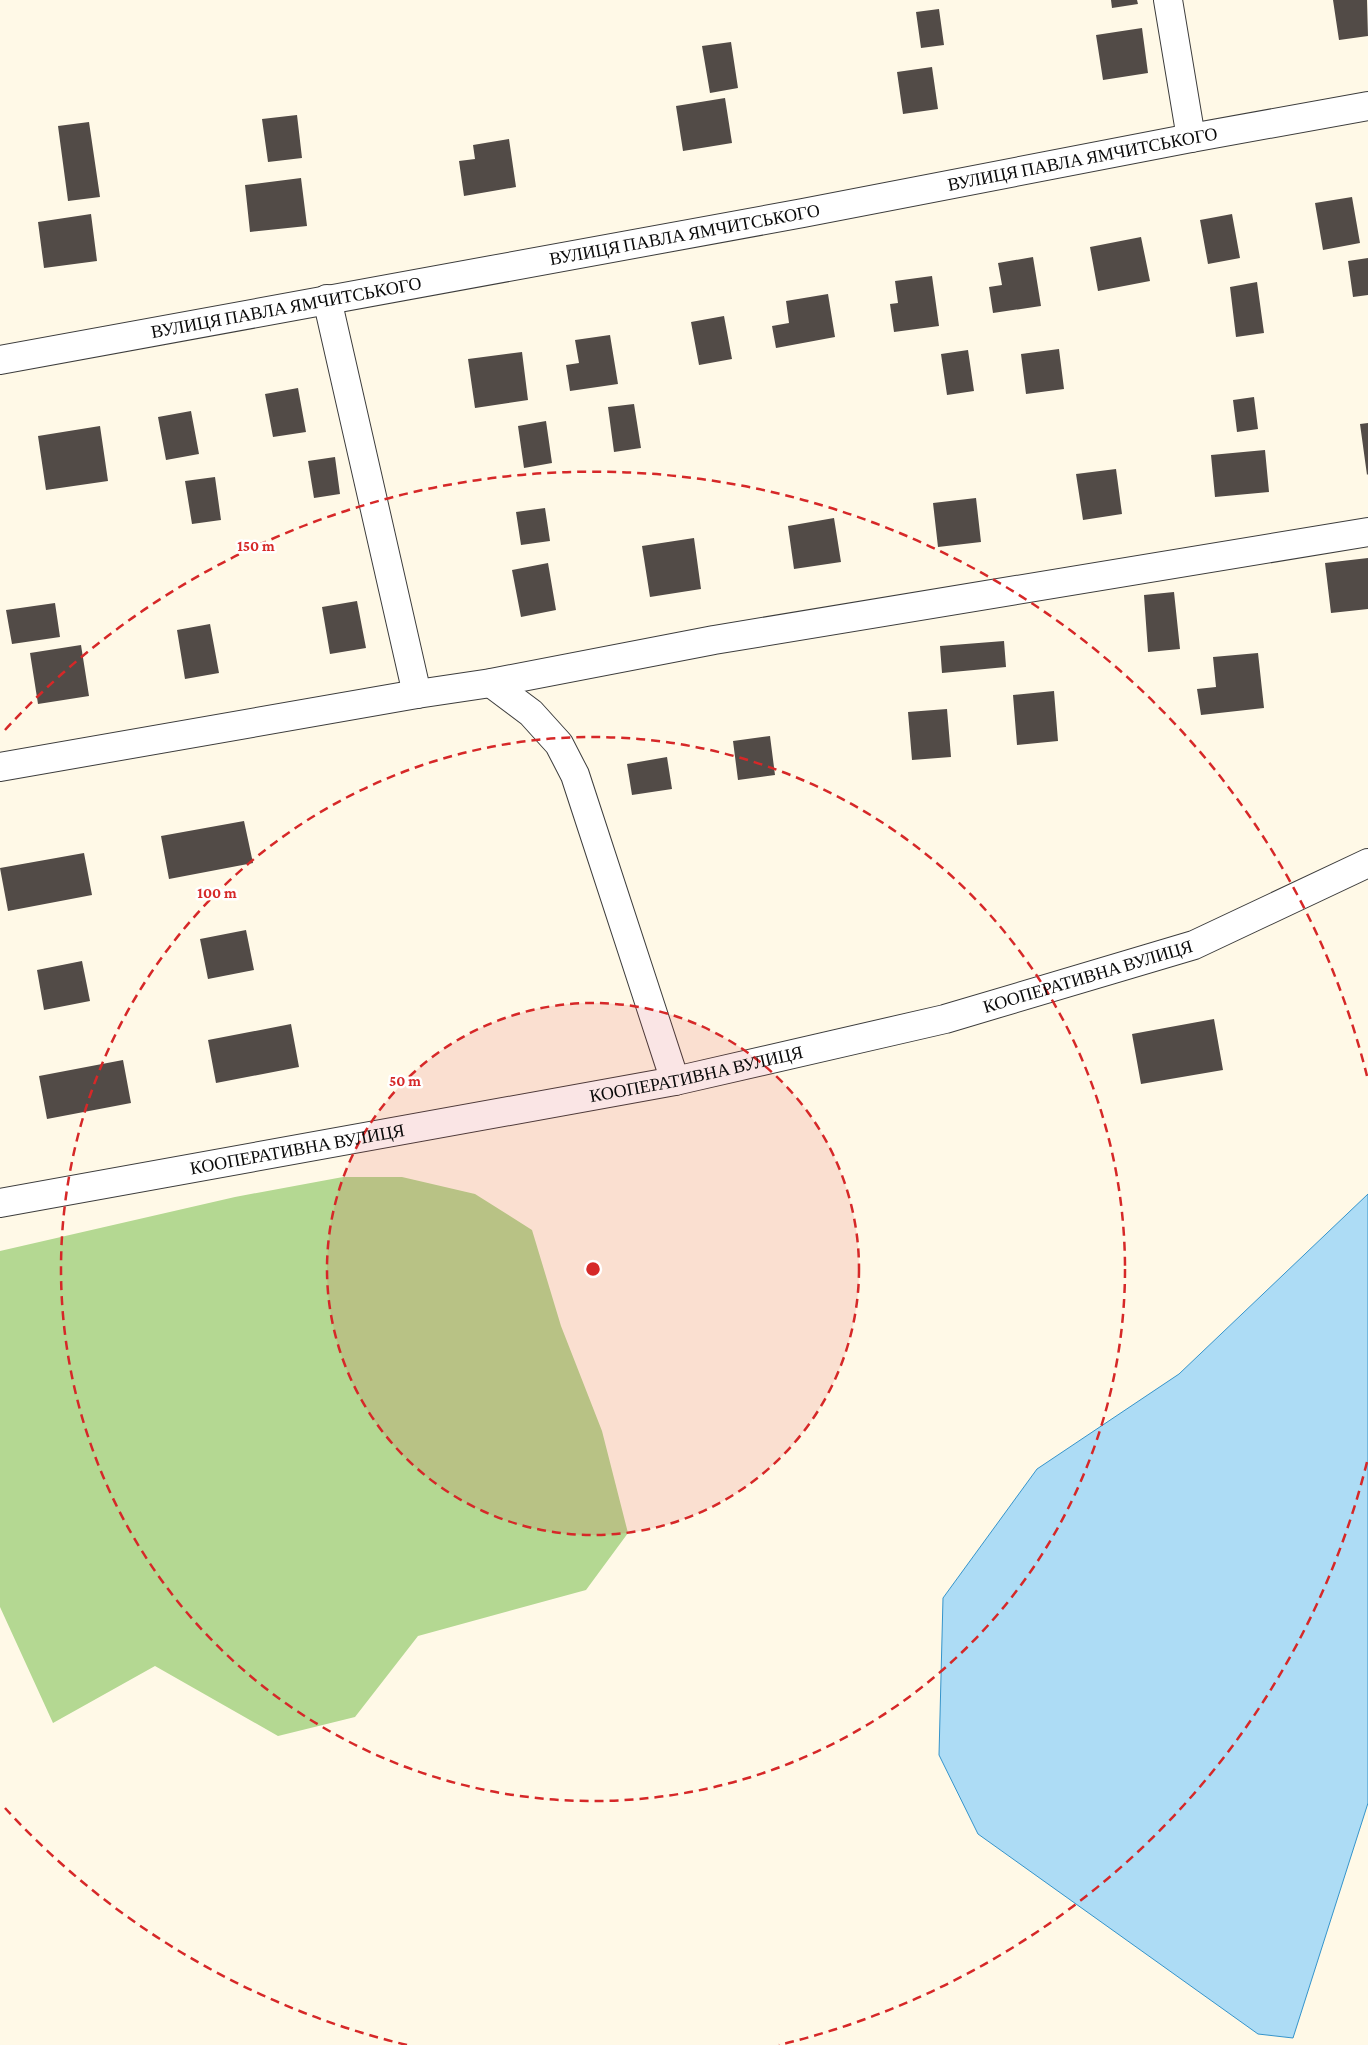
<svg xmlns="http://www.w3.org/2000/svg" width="1368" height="2045" font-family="'Crimson Pro',serif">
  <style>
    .forest { fill: #b4d892 }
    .water { fill: #addcf5; stroke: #3594cb }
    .building { fill: #524b47 }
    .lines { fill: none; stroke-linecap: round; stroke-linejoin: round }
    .minor-casing { stroke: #3d3d3d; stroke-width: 30 }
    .minor { stroke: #fff; stroke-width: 28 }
    .ring { fill: none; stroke: #d62828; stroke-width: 2.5; stroke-dasharray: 9 6 }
    .labels { text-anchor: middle; stroke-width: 5; stroke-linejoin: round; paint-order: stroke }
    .street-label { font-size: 18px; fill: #0a0a0a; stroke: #fff }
    .centre { fill: #d62828; stroke: #fff; stroke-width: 2.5 }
    .ring-label { font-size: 15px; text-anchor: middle; font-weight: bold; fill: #d62828; stroke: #fff; stroke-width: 5; stroke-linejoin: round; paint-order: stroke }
  </style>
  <rect width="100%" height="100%" fill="#fff9e7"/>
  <!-- forest -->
  <path class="forest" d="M343 1177H402L475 1194 532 1230 561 1326 602 1431 628 1533 586 1590 418 1636 355 1717 278 1736 155 1666 53 1723 0 1607V1251L235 1197Z"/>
  <!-- water -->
  <path class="water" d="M1368 1194V1803L1293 2038 1258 2034 978 1834 939 1755 943 1598 1037 1469 1179 1374Z"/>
  <!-- building -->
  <path class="building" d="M1111 0H1137L1138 4 1112 8Z
    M1333 0H1367L1368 36 1339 40Z
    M939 9 944 45 921 48 916 12Z
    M1142 28 1148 73 1103 80 1096 35Z
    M731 42 738 88 710 93 702 46Z
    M932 67 938 109 903 114 897 72Z
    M725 98 732 143 683 151 676 106Z
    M297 115 302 158 268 162 262 119Z
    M89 122 100 197 68 201 58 126Z
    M509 139 516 187 464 196 459 161 475 159 473 145Z
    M301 178 307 226 250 232 245 185Z
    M1352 197 1360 243 1323 250 1315 203Z
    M91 214 97 261 44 268 38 222Z
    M1232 214 1240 258 1208 264 1200 220Z
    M1141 237 1150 281 1098 291 1090 247Z
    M1033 257 1041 306 993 313 989 287 1002 285 998 263Z
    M1368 258V295L1353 297 1348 261Z
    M932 276 939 326 894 332 890 304 898 303 895 281Z
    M1257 282 1264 333 1236 337 1230 287Z
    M828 294 835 337 776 348 772 326 789 323 786 301Z
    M724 316 732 359 699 365 691 322Z
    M610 335 618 384 570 391 566 365 579 363 575 340Z
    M1059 349 1064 389 1026 394 1021 354Z
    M968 350 974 391 947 395 941 354Z
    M522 352 528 400 475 408 468 359Z
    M298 388 306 432 273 437 265 394Z
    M1254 397 1258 429 1237 432 1233 400Z
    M634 404 641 448 614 452 608 407Z
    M191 411 199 454 166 460 158 417Z
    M546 421 552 463 524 468 518 426Z
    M1368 423V474L1367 475 1360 424Z
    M100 426 108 481 46 490 38 436Z
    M1265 450 1269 492 1215 497 1211 455Z
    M335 457 340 494 314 498 308 461Z
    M1116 469 1122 514 1083 520 1076 474Z
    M215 477 221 520 192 524 185 481Z
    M976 498 981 542 938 547 933 503Z
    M545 508 550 541 521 545 516 512Z
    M834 518 841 562 794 569 788 526Z
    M694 538 701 589 650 597 642 546Z
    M1368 558V609L1331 613 1325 563Z
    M548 563 556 610 521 617 512 570Z
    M1174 592 1180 649 1148 652 1144 595Z
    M357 601 366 648 330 654 322 607Z
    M55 603 60 637 12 644 6 610Z
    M210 624 219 673 185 679 177 630Z
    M1004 641 1006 667 942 673 940 646Z
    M81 645 89 696 38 704 30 653Z
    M1258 653 1264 708 1201 715 1197 689 1216 687 1213 657Z
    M1054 691 1058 741 1017 745 1013 695Z
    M947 709 951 757 912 760 908 712Z
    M770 736 775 775 738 780 733 741Z
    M667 757 672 789 632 795 627 764Z
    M244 821 253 863 169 879 161 836Z
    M84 853 92 895 8 911 0 868Z
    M246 930 254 970 208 979 200 939Z
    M82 961 90 1001 44 1010 37 970Z
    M1214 1019 1223 1070 1141 1084 1132 1034Z
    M291 1024 299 1067 216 1083 208 1040Z
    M123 1060 131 1103 47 1119 39 1076Z"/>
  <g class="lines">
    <!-- minor casing -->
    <g class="minor-casing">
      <g id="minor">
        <path d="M1168 0 1191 138"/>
        <path d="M327 299 417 694"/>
        <path id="s1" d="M0 360 803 213 1191 138 1368 106"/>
        <path d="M491 683 531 713 559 744 575 775 675 1081"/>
        <path d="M0 767 417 694 491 683 714 640 1368 532"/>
        <path id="s2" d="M0 1203 675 1081 945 1019 1194 945 1368 863"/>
      </g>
    </g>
    <!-- minor -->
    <use href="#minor" class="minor"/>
  </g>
  <!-- distance rings -->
  <circle cx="593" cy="1269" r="266" fill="#d62828" fill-opacity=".12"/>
  <g class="ring">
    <circle cx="593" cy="1269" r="266"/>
    <circle cx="593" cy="1269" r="532"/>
    <path d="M1367 1462A798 798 0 0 1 779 2045M407 2045A798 798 0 0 1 5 1808M5 730A798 798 0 0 1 1367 1076"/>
  </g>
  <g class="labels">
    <!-- street labels -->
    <g class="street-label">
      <text dy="6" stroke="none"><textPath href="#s1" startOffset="1101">ВУЛИЦЯ ПАВЛА ЯМЧИТСЬКОГО</textPath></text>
      <text dy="6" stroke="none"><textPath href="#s1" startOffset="696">ВУЛИЦЯ ПАВЛА ЯМЧИТСЬКОГО</textPath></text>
      <text dy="6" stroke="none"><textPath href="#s1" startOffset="291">ВУЛИЦЯ ПАВЛА ЯМЧИТСЬКОГО</textPath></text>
      <text dy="6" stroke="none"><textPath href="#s2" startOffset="1112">КООПЕРАТИВНА ВУЛИЦЯ</textPath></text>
      <text dy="6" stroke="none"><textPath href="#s2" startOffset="708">КООПЕРАТИВНА ВУЛИЦЯ</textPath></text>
      <text dy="6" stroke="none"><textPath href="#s2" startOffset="302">КООПЕРАТИВНА ВУЛИЦЯ</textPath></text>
    </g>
  </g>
  <circle cx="593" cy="1269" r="8" class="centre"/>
  <g class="ring-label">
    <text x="256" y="551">150 m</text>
    <text x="217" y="898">100 m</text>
    <text x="405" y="1086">50 m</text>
  </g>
</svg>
